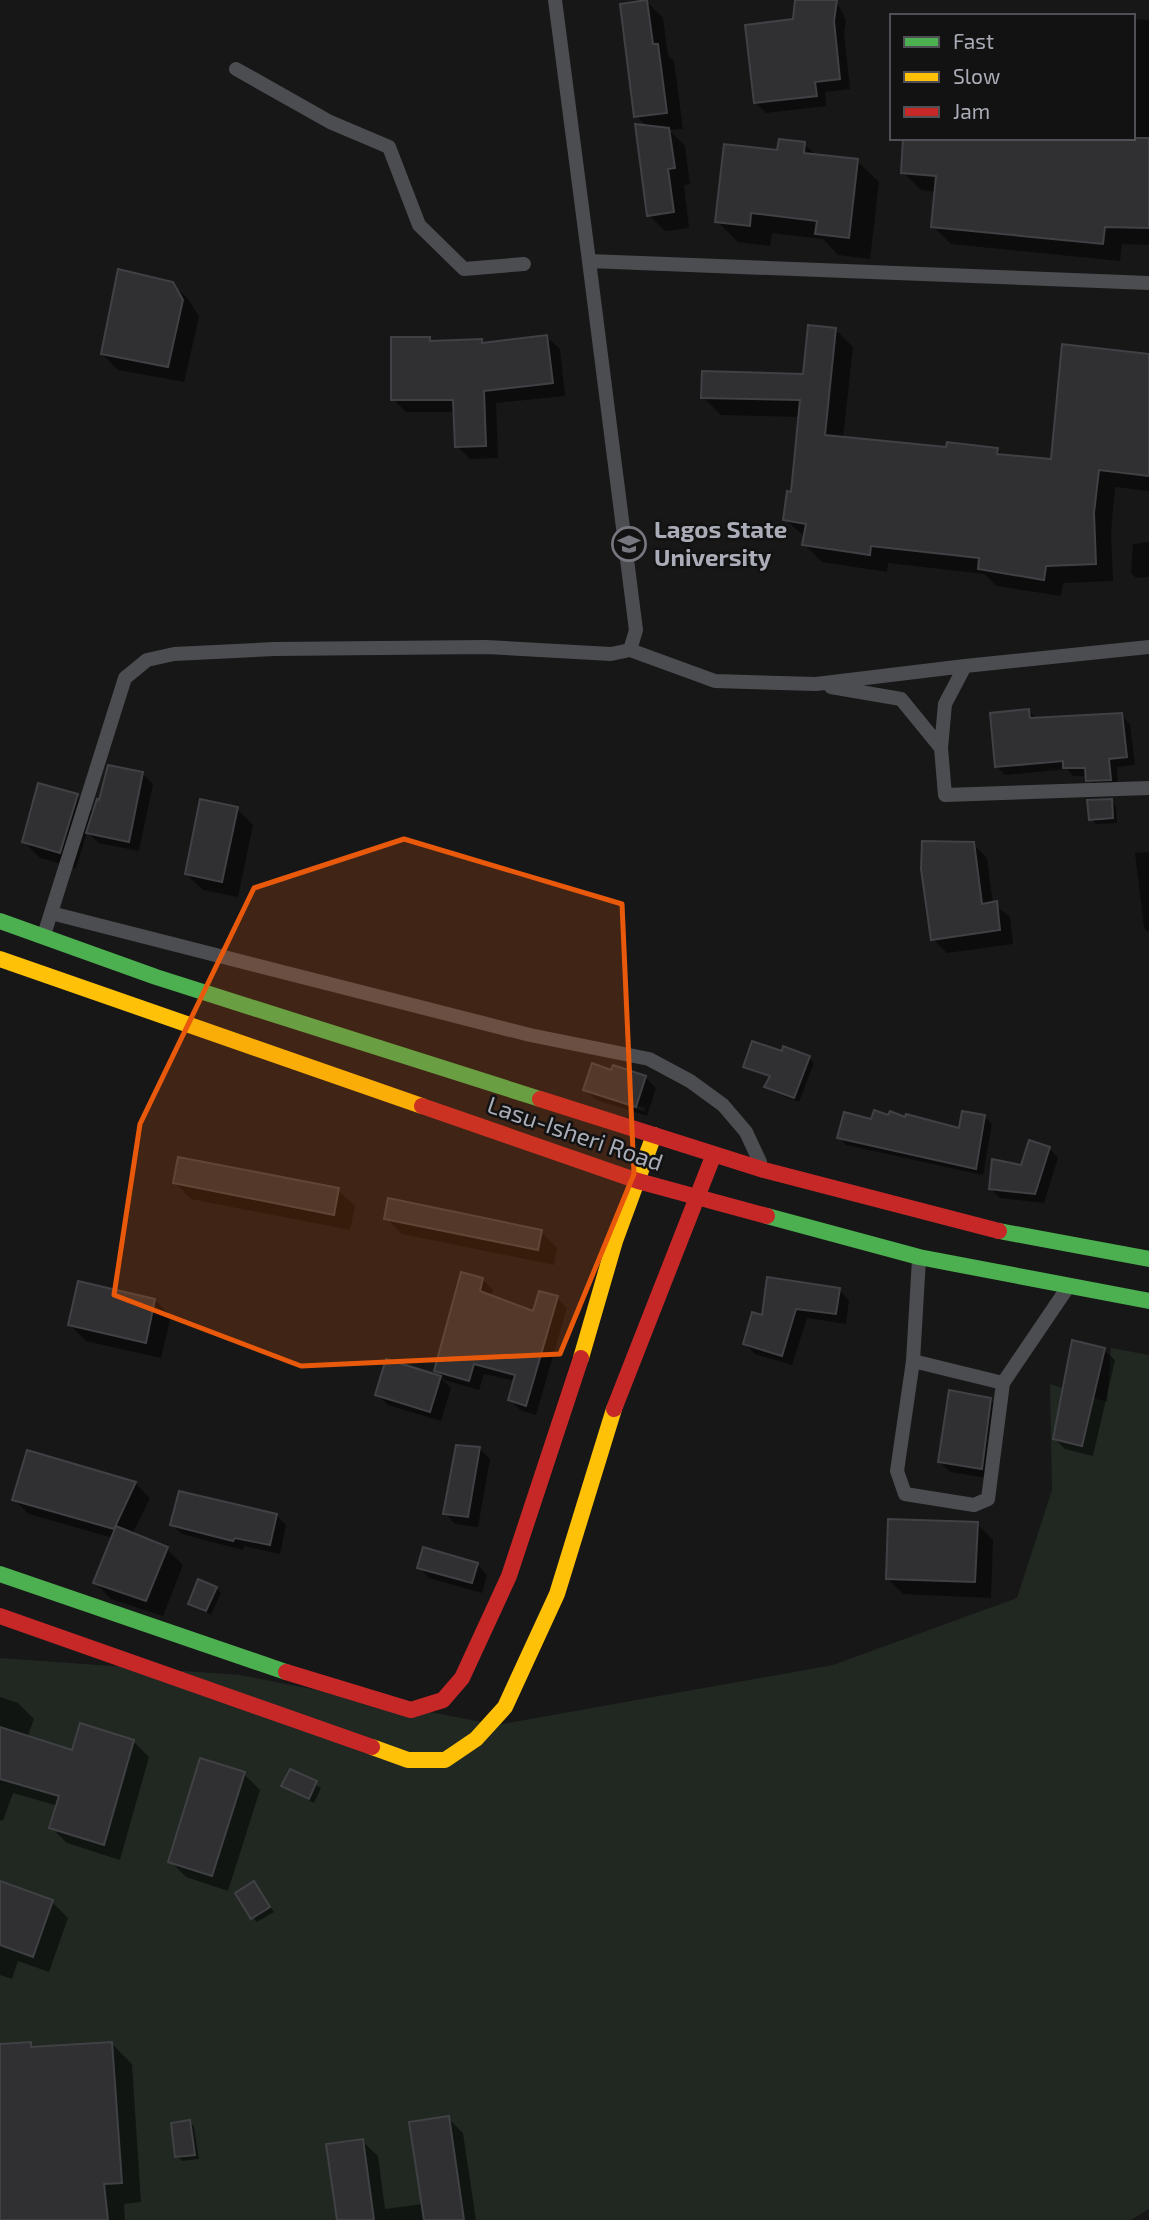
<svg xmlns="http://www.w3.org/2000/svg" width="1149" height="2220" font-family="'Exo 2',sans-serif">
  <style>
    .green { fill: #212822 }
    .shadow { fill: #0007; fill-rule: evenodd }
    .building { fill: #303032; stroke: #404144; stroke-width: 2 }
    .lines { fill: none; stroke-linecap: round; stroke-linejoin: round }
    .lane { stroke: #4c4d50; stroke-width: 14 }
    .fast { stroke: #4caf50; stroke-width: 16 }
    .slow { stroke: #ffc107; stroke-width: 16 }
    .jam { stroke: #c62828; stroke-width: 16 }
    .marked { fill: #e8590c; fill-opacity: 0.2; stroke: #e8590c; stroke-width: 5; stroke-linejoin: round }
    .labels { text-anchor: middle; stroke-width: 5; stroke-linejoin: round; paint-order: stroke }
    .poi-label { font-size: 24px; font-weight: bold; fill: #aaadb7; stroke: #121213; text-anchor: start }
    .street-label { font-size: 24px; fill: #aaadb7; stroke: #121213 }
  </style>
  <rect width="100%" height="100%" fill="#171718"/>
  <!-- green -->
  <path class="green" d="M1111 1348 1149 1355V2209L1131 2220H0V1658L240 1675 497 1725 833 1665 1017 1598 1052 1490 1050 1384 1107 1402Z"/>
  <!-- shadow -->
  <path class="shadow" d="M799 0H833L839 6 846 20 844 33 850 89 825 92 826 106 766 113 756 103 794 20Z
    M647 2 663 18 668 56 674 61 683 129 669 130 685 146 690 184 684 185 689 228 665 231 649 215 648 127 636 116Z
    M1133 19 1149 20V245L1122 244 1120 261 951 244 933 226 936 192 921 190 903 172 1133 138Z
    M804 144 817 156 857 161 879 182 870 259 838 255 823 239 772 233 770 246 738 242 717 221 779 152Z
    M172 284 189 300 199 317 184 382 118 370 102 354Z
    M835 329 853 347 843 438 948 449H997L1004 456 1053 460 1149 356V491L1115 487 1111 532 1113 581 1063 583 1061 596 997 586 984 574 888 563 887 572 822 562 804 544 805 537 785 519 792 494 800 417 721 415 703 397 804 375Z
    M547 337 560 349 565 396 496 403 498 458 470 459 457 446 456 412H406L393 399 430 339 433 343 482 341 485 344Z
    M1149 542V577L1136 578 1131 573 1133 544Z
    M1029 711 1038 720 1121 715 1130 724 1135 765 1117 767 1118 788H1096L1087 776H1073L1067 769 1005 775 997 767Z
    M142 773 153 784 139 851 99 843 87 832 76 868 40 858 24 842 77 796 94 813Z
    M1111 801 1116 806 1117 823 1096 824 1091 819Z
    M237 809 253 825 238 897 203 890 186 874Z
    M973 844 987 858 993 904 1010 917 1013 944 947 953 933 939Z
    M1149 852V933L1144 928 1135 853Z
    M809 1058 814 1063 799 1102 771 1091 766 1087 771 1078 745 1066Z
    M613 1072 645 1077 656 1088 647 1116 596 1100 585 1089ZM595 1092 645 1108 644 1111 595 1095Z
    M985 1117 992 1124 983 1175 846 1145 839 1137 872 1121 961 1130Z
    M1049 1148 1058 1158 1044 1203 1000 1198 991 1189Z
    M175 1183 338 1190 355 1206 350 1230 191 1199Z
    M386 1218 541 1232 557 1248 554 1265 402 1234Z
    M482 1279 493 1290 491 1297 535 1314 557 1298 567 1308 536 1415 520 1410 510 1400 515 1381 484 1374 479 1390 441 1379 451 1388 441 1421 388 1405 377 1394 387 1361 445 1379 436 1370Z
    M839 1290 849 1300 846 1324 807 1318 792 1365 755 1354 745 1344 763 1317Z
    M155 1300 171 1316 161 1358 86 1341 70 1325Z
    M1104 1350 1115 1360 1093 1456 1065 1449 1055 1439Z
    M990 1400 1001 1410 992 1479 950 1472 939 1461Z
    M479 1448 490 1459 478 1527 455 1524 445 1513Z
    M135 1483 150 1498 132 1535 167 1549 183 1565 163 1616 111 1599 95 1583 113 1538 29 1514 14 1500Z
    M276 1515 286 1525 280 1554 244 1546 243 1550 182 1534 172 1525Z
    M977 1524 993 1540 991 1598 903 1594 887 1578Z
    M477 1564 487 1575 482 1593 429 1578 419 1567Z
    M216 1588 221 1593 211 1615 190 1603Z
    M0 1697 18 1703 34 1719 27 1738 73 1752 133 1741 149 1757 120 1860 67 1843 51 1827 58 1806 13 1793 3 1821 0 1820Z
    M290 1771 321 1788 314 1803 283 1786Z
    M244 1774 260 1790 228 1891 186 1877 170 1861Z
    M0 1883 52 1902 68 1918 49 1972 18 1961 12 1979 0 1975Z
    M254 1883 274 1912 257 1922 253 1918Z
    M30 2043 35 2049 111 2043 132 2064 141 2202 124 2204 125 2220H0V2046Z
    M448 2118 463 2133 476 2220H339L362 2141 378 2156 385 2209 423 2204Z
    M190 2122 194 2127 199 2159 182 2161 177 2156Z"/>
  <!-- building -->
  <path class="building" d="M647 0 653 44H658L667 113 634 117 620 4Z
    M795 0H837L834 21 840 79 815 82 817 96 754 103 745 25 793 19Z
    M635 124 669 128 675 168 668 169 674 212 647 216Z
    M903 138H1149V228L1105 227 1103 244 931 227 936 176 901 173Z
    M779 139 805 142 804 153 858 159 849 238 815 234 817 221 751 213 750 226 715 222 724 144 777 150Z
    M118 269 173 282 183 300 168 367 101 354Z
    M808 325 836 328 825 435 946 447 947 442 998 448 997 454 1051 459 1062 344 1149 354V476L1099 470 1094 513 1096 564 1046 566 1044 580 978 569 979 558 871 546 870 555 802 545 806 524 783 520 787 491 791 492 800 400 701 398 702 371 803 374Z
    M547 335 553 383 484 391 486 446 455 447 453 400H391V337H430V341L482 339V343Z
    M1029 709 1030 718 1122 713 1127 757 1109 759 1111 780 1086 781 1085 768H1063V761L995 767 990 713Z
    M108 765 143 772 129 842 86 833 97 799 99 800Z
    M38 783 78 794 60 853 22 842Z
    M200 799 238 807 222 882 185 874Z
    M1112 799 1113 818 1089 820 1087 800Z
    M922 841 974 842 982 904 997 901 1000 930 931 940 921 869Z
    M752 1041 782 1051 783 1046 810 1056 794 1098 764 1087 770 1076 743 1067Z
    M592 1063 611 1070 613 1065 646 1076 636 1107 583 1090Z
    M874 1110 888 1115 890 1111 905 1117 906 1114 959 1128 962 1111 985 1115 976 1169 837 1138 844 1112 871 1119Z
    M1029 1140 1050 1147 1035 1194 989 1189 992 1159 1021 1165Z
    M178 1157 339 1188 334 1215 173 1183Z
    M388 1198 542 1230 538 1250 384 1219Z
    M461 1272 483 1278 480 1291 533 1311 539 1291 558 1296 526 1406 508 1400 515 1375 474 1364 469 1381 434 1371Z
    M767 1277 840 1288 836 1314 796 1309 782 1356 743 1344 752 1312 762 1315Z
    M78 1281 155 1299 146 1343 68 1325Z
    M1072 1340 1105 1348 1082 1446 1053 1439Z
    M386 1359 441 1376 430 1412 375 1395Z
    M949 1390 991 1398 982 1469 938 1462Z
    M456 1445 480 1447 468 1517 443 1514Z
    M27 1450 136 1482 114 1529 12 1500Z
    M179 1491 277 1514 270 1545 235 1538 233 1541 170 1525Z
    M888 1519 978 1522 975 1582 886 1579Z
    M116 1526 168 1547 146 1601 93 1583Z
    M423 1547 478 1563 472 1583 417 1568Z
    M198 1579 217 1587 206 1611 188 1604Z
    M80 1723 134 1740 104 1845 49 1828 59 1796 0 1779V1727L72 1750Z
    M200 1758 245 1772 212 1876 168 1862Z
    M290 1769 317 1781 309 1799 281 1786Z
    M0 1881 53 1900 33 1957 0 1945Z
    M254 1881 270 1907 251 1919 235 1893Z
    M31 2042V2047L112 2042 122 2183 104 2184 108 2220H0V2044Z
    M449 2116 464 2220H424L409 2122Z
    M190 2120 195 2155 175 2157 171 2123Z
    M363 2139 374 2220H337L326 2144Z"/>
  <g class="lines">
    <!-- lane -->
    <path class="lane" d="M555 0 589 261 1149 283
      M236 69 330 122 389 147 419 225 464 269 524 264
      M1149 647 965 666 945 704 941 748 945 795 1149 788
      M630 650 715 681 816 684 965 666
      M831 687 901 699 941 748
      M51 913 530 1035 649 1059 690 1081 723 1105 746 1132 760 1162
      M44 935 125 678 147 660 174 654 274 649 486 647 611 654 630 650 636 630 589 261
      M919 1259 913 1361 1003 1383 1068 1287
      M913 1361 897 1471 905 1494 974 1505 988 1499 1003 1383"/>
    <!-- fast -->
    <path class="fast" d="M0 921 156 977 540 1099
      M767 1216 919 1257 1149 1301
      M999 1231 1149 1259
      M0 1574 286 1672"/>
    <!-- slow -->
    <path class="slow" d="M0 959 422 1106
      M581 1358 615 1241 654 1135
      M372 1747 408 1760H445L476 1739 505 1707 557 1594 614 1409"/>
    <!-- jam -->
    <path class="jam" d="M540 1099 764 1170 999 1231
      M422 1106 638 1181 767 1216
      M614 1409 714 1154
      M0 1616 372 1747
      M286 1672 411 1710 443 1700 462 1678 509 1576 581 1358"/>
  </g>
  <!-- marked area -->
  <path class="marked" d="M404 839 622 904 634 1174 560 1354 301 1366 114 1295 140 1124 254 888Z"/>
  <!-- icons -->
  <defs>
    <g id="university-ring" transform="scale(1.75)"><circle r="9.5" fill="#121213" stroke="#77787f" stroke-width="1.5"/><path d="M0-5L7-2L0 1L-7-2ZM-4 1L0 2.5L4 1V4Q0 6-4 4Z" fill="#77787f"/></g>
  </defs>
  <g fill-rule="evenodd">
    <use href="#university-ring" x="629" y="544"/>
  </g>
  <g class="labels">
    <!-- poi labels -->
    <g class="poi-label">
      <text x="654" y="538">Lagos State<tspan x="654" dy="28">University</tspan></text>
    </g>
    <!-- street labels -->
    <g class="street-label">
      <text transform="translate(575 1134) rotate(19)" y="8">Lasu-Isheri Road</text>
    </g>
  </g>
  <!-- legend -->
  <rect x="890" y="14" width="245" height="126" fill="#121213" stroke="#4f5055" stroke-width="2"/>
  <rect x="904" y="37" width="35" height="10" fill="#4caf50" stroke="#4f5055" stroke-width="2"/>
  <text x="953" y="49" font-size="21" fill="#aaadb7">Fast</text>
  <rect x="904" y="72" width="35" height="10" fill="#ffc107" stroke="#4f5055" stroke-width="2"/>
  <text x="953" y="84" font-size="21" fill="#aaadb7">Slow</text>
  <rect x="904" y="107" width="35" height="10" fill="#c62828" stroke="#4f5055" stroke-width="2"/>
  <text x="953" y="119" font-size="21" fill="#aaadb7">Jam</text>
</svg>
